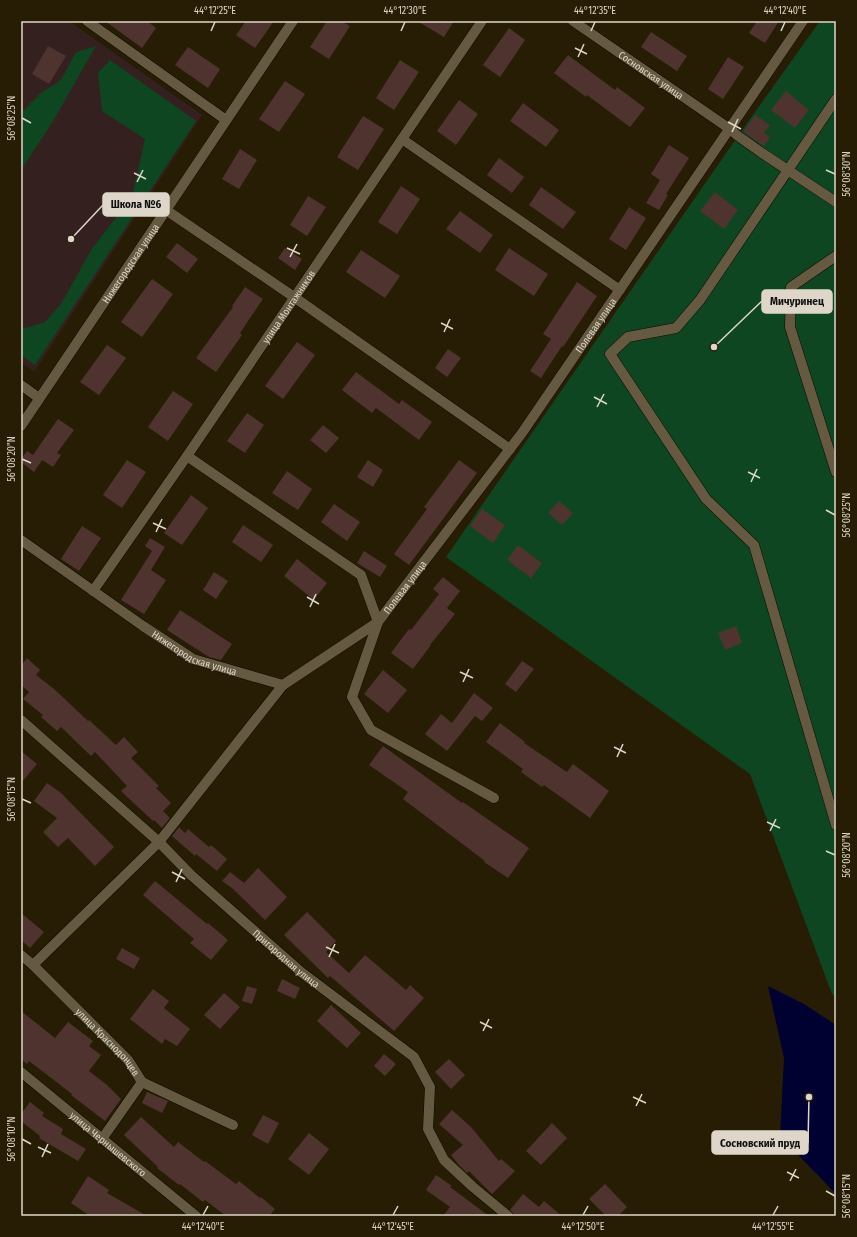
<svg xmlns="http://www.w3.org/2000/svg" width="857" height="1237" font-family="'Fira Sans Condensed',sans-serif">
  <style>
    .education { fill: #33201f }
    .green { fill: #0f4622 }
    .water { fill: #000031 }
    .building { fill: #4e332e }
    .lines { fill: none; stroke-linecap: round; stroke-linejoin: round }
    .minor-casing { stroke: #0f0700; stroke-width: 11 }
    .minor { stroke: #655a41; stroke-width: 10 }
    .ticks { fill: none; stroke: #ded7c9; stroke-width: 1.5 }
    .labels { text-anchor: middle; stroke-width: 3; stroke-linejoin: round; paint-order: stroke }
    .street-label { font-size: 10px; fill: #ded7c9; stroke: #271d05 }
    .leader { fill: none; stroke: #ded7c9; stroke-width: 1.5 }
    .callout-dot { fill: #ded7c9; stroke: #271d05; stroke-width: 1.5 }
    .callout { fill: #ded7c9; stroke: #ded7c9; stroke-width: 1.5 }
    .callout-label { font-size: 11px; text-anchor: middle; font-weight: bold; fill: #111 }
    .neatline { fill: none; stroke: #ded7c9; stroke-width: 1.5 }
    .ticks-label { font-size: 10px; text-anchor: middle; fill: #ded7c9 }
  </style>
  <rect width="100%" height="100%" fill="#271d05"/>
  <!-- education -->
  <path class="education" d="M21 21H69L202 115 34 372 21 362Z"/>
  <!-- green -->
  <path class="green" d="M820 21H836V997L832 994 750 774 446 557 738 136Z
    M96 46 52 123 21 170V113L41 93 61 80 76 52Z
    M110 60 196 121 35 365 21 355V326L25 328 45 322 61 304 91 250 132 197 145 139 102 111 98 73Z"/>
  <!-- water -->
  <path class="water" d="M768 986 804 1004 836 1025V1194L780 1136 784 1058Z"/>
  <!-- building -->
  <path class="building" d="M105 21H147L156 28 142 48Z
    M246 21H274L255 48 236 35Z
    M327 21H341L350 26 329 59 310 47Z
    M417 21H454L444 37Z
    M757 21H779L765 43 749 33Z
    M509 28 525 40 500 77 483 65Z
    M651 32 687 56 677 71 641 47Z
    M48 46 66 56 49 84 32 74Z
    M188 47 220 69 208 88 175 65Z
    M568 55 615 90 617 87 645 108 630 127 587 95 586 97 554 73Z
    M728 57 744 67 723 99 708 89Z
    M400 60 419 72 394 110 376 98Z
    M285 81 305 94 279 132 259 119Z
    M786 91 809 110 795 128 771 110Z
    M459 100 478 114 456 145 437 131Z
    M523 103 559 130 546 147 510 121Z
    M755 115 770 125 764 133 770 137 764 146 743 132Z
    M363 116 384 129 358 170 337 157Z
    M669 145 689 158 666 194 668 195 659 210 646 203 660 180 651 174Z
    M240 149 257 160 239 189 222 179Z
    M499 158 524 177 512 193 487 175Z
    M401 186 420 199 397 234 378 222Z
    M541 187 576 212 563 229 529 205Z
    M715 192 738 210 724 229 700 211Z
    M308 196 326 207 307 236 290 225Z
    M629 207 646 218 626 250 609 239Z
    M460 211 493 235 480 253 446 229Z
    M177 243 198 259 187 273 166 257Z
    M285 248 302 259 295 270 278 258Z
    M509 248 548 274 534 296 495 270Z
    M361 250 400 276 385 298 346 272Z
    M152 279 173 294 142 337 121 322Z
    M577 282 597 296 563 347 562 346 541 378 530 371 551 339 543 334Z
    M245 287 263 299 240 333 242 335 216 372 196 358 233 307 232 306Z
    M297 342 315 355 283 399 265 386Z
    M107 345 126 358 99 395 80 382Z
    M448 349 461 358 447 377 435 368Z
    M356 372 399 404 402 400 432 422 419 440 376 408 372 413 342 390Z
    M173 391 193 404 168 441 148 427Z
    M247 413 264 425 245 453 227 441Z
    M58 419 74 430 57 453 61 455 53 467 42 460 34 472 21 462V459L27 451 33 455Z
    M323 425 339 438 326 453 310 440Z
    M127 460 146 472 122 508 103 495Z
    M368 460 383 470 373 487 357 477Z
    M459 460 477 473 409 565 394 554 427 509 424 507Z
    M287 471 312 489 298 510 272 493Z
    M191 495 208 508 182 545 164 533Z
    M559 501 573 513 562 525 548 513Z
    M334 504 360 522 347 541 321 522Z
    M482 509 505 525 493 543 470 526Z
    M243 525 273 545 261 562 232 542Z
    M82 526 101 538 79 571 61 559Z
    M150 538 165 547 151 570 166 580 144 614 121 600 152 551 145 546Z
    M518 545 542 563 531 578 507 560Z
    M364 551 387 566 380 577 357 563Z
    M297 559 327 583 314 600 284 576Z
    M214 572 228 581 216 599 203 590Z
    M443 577 460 591 447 608 455 614 430 645H431L413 669 391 653 409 629 411 630 439 594 433 589Z
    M180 610 232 644 221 660 209 657 167 630Z
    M736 626 742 643 725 650 718 633Z
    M27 658 40 670 36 675 54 689 88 721 89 720 116 745 124 737 138 752 131 758 159 786 156 788 171 803 163 811 170 818 162 828 154 820 153 821 138 807 121 791 127 786 95 752 91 756 61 727 57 731 41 717 43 715 23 699 29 692 21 685V666Z
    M522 661 534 669 516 692 505 684Z
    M383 670 407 690 388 713 364 694Z
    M474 693 493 708 482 721 475 716 447 751 425 734 441 714 452 723Z
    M500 723 525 742 524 743 567 772 573 764 609 791 590 818 544 785 542 787 521 772 523 769 486 742Z
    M383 746 462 803 463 802 529 848 508 878 484 862 485 861 403 799 408 792 369 765Z
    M21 751 37 764 21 783Z
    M47 783 61 793 114 847 95 866 68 838 58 847 43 832 57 818 34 801Z
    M179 827 185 833 188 829 209 847 211 845 227 859 217 871 196 854 195 856 172 836Z
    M258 868 287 897 265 920 232 888 222 881 230 872 244 883Z
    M155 881 207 924 208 923 228 940 211 960 190 943 194 939 143 895Z
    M307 912 336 941 326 952 349 973 365 955 406 990 410 985 424 998 394 1031 330 976 328 978 284 935Z
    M21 913 44 932 30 948 21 940Z
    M122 948 140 958 134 969 116 959Z
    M282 979 300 988 295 999 277 991Z
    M247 986 257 989 252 1004 242 1001Z
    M153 989 169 1001 164 1008 190 1029 177 1046 165 1039 162 1044 130 1019Z
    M224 993 240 1007 220 1029 204 1015Z
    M331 1005 361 1033 347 1048 317 1021Z
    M21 1011 55 1038 68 1022 93 1041 89 1046 101 1055 89 1071 107 1085 121 1099 105 1121 71 1095 72 1094 29 1061 27 1064 21 1059Z
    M384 1054 396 1064 385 1076 374 1066Z
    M449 1059 465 1075 451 1089 435 1072Z
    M147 1092 168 1101 162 1113 142 1103Z
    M30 1102 44 1113 42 1116 63 1129 61 1134 86 1149 78 1161 39 1138 40 1136 21 1121V1114Z
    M452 1110 471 1127 499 1161 501 1159 515 1171 492 1194 469 1171 467 1173 459 1165 451 1155 463 1145 439 1124Z
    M263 1115 279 1123 268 1144 252 1135Z
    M141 1117 174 1147 178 1142 204 1162 205 1161 236 1184 239 1181 260 1198 261 1197 275 1209 269 1216H226L205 1200 203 1202 180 1184 179 1185 157 1168 158 1167 124 1135Z
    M552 1123 567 1138 541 1165 526 1151Z
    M309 1133 329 1149 309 1175 288 1159Z
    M436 1175 452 1186 450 1187 489 1216H443L450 1207 426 1190Z
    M88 1176 109 1190 107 1193 147 1216H90L71 1203Z
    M605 1184 627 1207 618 1216H606L589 1199Z
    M523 1194 539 1207 544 1201 562 1216H515L510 1210Z"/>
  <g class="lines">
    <!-- minor casing -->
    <g class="minor-casing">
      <g id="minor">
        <path d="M87 21 226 120"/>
        <path id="s1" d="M573 21 730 129 738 136 762 153 836 202"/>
        <path d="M836 99 700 300 676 328 628 337 610 354 706 499 754 545 836 825"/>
        <path d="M402 139 620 290"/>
        <path d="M166 210 294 297 510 449"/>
        <path d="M836 256 791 287 790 327 836 472"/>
        <path d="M21 385 39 398"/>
        <path id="s2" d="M21 426 293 21"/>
        <path d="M187 456 361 575 378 622"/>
        <path id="s3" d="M21 540 143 626 193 659 283 685 378 622"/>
        <path id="s4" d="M93 591 187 456 482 21"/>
        <path id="s5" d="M21 720 159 842 191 875 301 972 414 1057 430 1087 428 1129 444 1160 473 1187 508 1216"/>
        <path id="s6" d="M494 798 371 730 352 697 378 622 522 433 803 21"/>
        <path id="s7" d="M21 955 33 965 128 1060 142 1082 102 1139"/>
        <path d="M33 965 159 842 283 685"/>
        <path id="s8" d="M21 1072 196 1216"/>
        <path d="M142 1082 233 1125"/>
      </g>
    </g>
    <!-- minor -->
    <use href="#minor" class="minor"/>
  </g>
  <!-- ticks -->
  <path class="ticks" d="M211 31 215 22M401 31 405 22M591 31 595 22M781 31 785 22M575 48 587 54M578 57 584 44M22 118 31 123M728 122 741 129M732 132 738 119M826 170 835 174M134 173 146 179M137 182 143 170M287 248 300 254M290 257 297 244M441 323 453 329M444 332 450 319M594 397 607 404M597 407 604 394M22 459 31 463M748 472 760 478M751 482 757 469M826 510 835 515M153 523 166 529M156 532 162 519M307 597 319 604M310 607 316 594M460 672 473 678M463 682 469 669M614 747 626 753M617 757 623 744M22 799 31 803M767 822 780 828M770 831 776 819M826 851 835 855M172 872 185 879M176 882 182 869M326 947 339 953M329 957 335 944M480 1022 492 1028M483 1031 489 1019M633 1097 646 1103M636 1106 642 1094M22 1139 31 1144M38 1147 51 1153M42 1157 48 1144M787 1172 799 1178M790 1181 796 1169M826 1191 835 1196M203 1215 208 1206M393 1215 398 1206M583 1215 588 1206M773 1215 778 1206"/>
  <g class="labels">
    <!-- street labels -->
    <g class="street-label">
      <text dy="4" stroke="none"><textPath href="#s1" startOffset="95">Сосновская улица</textPath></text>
      <text dy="4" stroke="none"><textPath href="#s2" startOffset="196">Нижегородская улица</textPath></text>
      <text dy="4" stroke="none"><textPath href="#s4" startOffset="345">улица Монтажников</textPath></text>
      <text dy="4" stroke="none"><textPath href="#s6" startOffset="626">Полевая улица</textPath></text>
      <text dy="4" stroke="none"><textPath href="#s6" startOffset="302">Полевая улица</textPath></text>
      <text dy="4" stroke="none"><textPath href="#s3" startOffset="208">Нижегородская улица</textPath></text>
      <text dy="4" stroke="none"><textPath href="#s5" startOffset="357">Пригородная улица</textPath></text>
      <text dy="4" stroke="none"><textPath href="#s7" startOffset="123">улица Краснодонцев</textPath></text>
      <text dy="4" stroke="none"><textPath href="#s8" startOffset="113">улица Чернышевского</textPath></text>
    </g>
  </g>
  <!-- callouts -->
  <path class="leader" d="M71 239L103 205M714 347L762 301M809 1097L808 1143"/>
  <g class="callout-dot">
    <circle cx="71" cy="239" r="4"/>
    <circle cx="714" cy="347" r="4"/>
    <circle cx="809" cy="1097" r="4"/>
  </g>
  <g class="callout">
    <rect x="103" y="193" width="66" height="23" rx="4"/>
    <rect x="762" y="290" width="70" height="23" rx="4"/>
    <rect x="712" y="1131" width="96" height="23" rx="4"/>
  </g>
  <g class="callout-label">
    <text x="136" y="208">Школа №6</text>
    <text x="797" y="305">Мичуринец</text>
    <text x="760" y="1147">Сосновский пруд</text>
  </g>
  <!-- border -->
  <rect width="857" height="1237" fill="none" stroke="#271d05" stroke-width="44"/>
  <rect x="22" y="22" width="813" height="1193" class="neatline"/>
  <g class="ticks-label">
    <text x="215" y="14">44°12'25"E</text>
    <text x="405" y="14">44°12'30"E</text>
    <text x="595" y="14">44°12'35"E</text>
    <text x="785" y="14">44°12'40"E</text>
    <text transform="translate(11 118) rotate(-90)" y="4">56°08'25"N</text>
    <text transform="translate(846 174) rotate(-90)" y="4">56°08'30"N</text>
    <text transform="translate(11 459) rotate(-90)" y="4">56°08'20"N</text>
    <text transform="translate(846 515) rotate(-90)" y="4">56°08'25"N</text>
    <text transform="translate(11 799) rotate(-90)" y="4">56°08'15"N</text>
    <text transform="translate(846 855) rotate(-90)" y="4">56°08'20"N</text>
    <text transform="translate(11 1139) rotate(-90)" y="4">56°08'10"N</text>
    <text transform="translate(846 1196) rotate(-90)" y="4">56°08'15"N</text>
    <text x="203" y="1230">44°12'40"E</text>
    <text x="393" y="1230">44°12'45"E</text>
    <text x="583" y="1230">44°12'50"E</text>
    <text x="773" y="1230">44°12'55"E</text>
  </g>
</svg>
